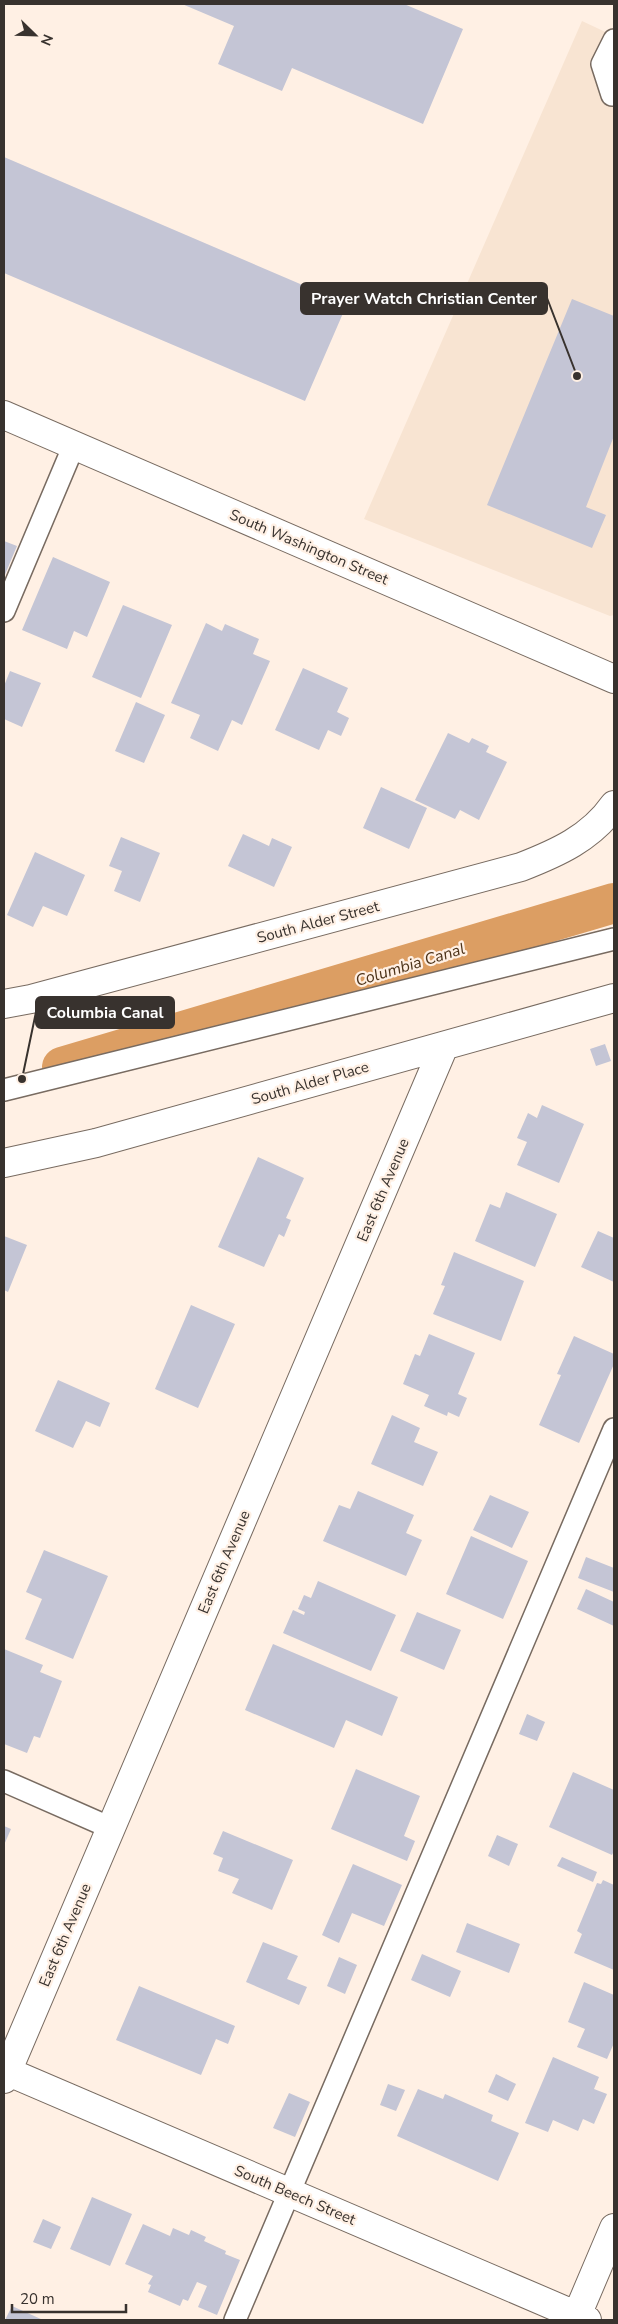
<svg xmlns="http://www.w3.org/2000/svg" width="618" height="2324" font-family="'Nunito Sans',sans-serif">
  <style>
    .built { fill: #f8e4d2 }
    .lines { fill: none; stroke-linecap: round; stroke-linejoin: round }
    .canal { stroke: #dc9e63; stroke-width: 40 }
    .building { fill: #c4c5d5 }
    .service-casing { stroke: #786b61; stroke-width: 24 }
    .minor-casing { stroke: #786b61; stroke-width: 30 }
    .secondary-casing { stroke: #786b61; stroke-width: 30 }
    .service { stroke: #fff; stroke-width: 21 }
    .minor { stroke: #fff; stroke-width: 28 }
    .secondary { stroke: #fff; stroke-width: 28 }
    .labels { text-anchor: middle; stroke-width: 4.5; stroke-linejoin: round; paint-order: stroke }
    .street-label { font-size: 15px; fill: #38322e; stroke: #fff0e4 }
    .water-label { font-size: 16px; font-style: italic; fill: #4d3319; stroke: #fff0e4 }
    .leader { fill: none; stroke: #38322e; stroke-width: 2 }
    .callout-dot { fill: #38322e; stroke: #fff0e4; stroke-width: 2 }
    .callout { fill: #38322e; stroke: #38322e; stroke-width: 2 }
    .callout-label { font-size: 16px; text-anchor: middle; font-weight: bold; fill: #fff }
  </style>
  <rect width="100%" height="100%" fill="#fff0e4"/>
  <!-- built -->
  <path class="built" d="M582 21 614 36V615L610 616 364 519Z"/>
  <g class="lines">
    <!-- canal -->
    <path class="canal" d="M62 1067 614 903"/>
  </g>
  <!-- building -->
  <path class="building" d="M182 4H404L463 29 423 124 292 68 282 91 218 64 234 26Z
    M4 157 347 304 305 401 4 273Z
    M572 299 614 316V436L586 507 606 515 592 548 487 505Z
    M4 541 17 546 4 577Z
    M53 557 110 582 87 637 74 631 67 649 22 630Z
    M123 605 172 625 141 698 92 677Z
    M206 623 222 631 225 624 259 639 253 654 270 661 242 725 232 720 218 751 190 738 200 715 171 703Z
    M303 668 348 688 337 712 349 718 341 736 328 730 319 750 275 730Z
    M10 671 41 683 22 727 4 719V686Z
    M136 702 165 715 144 763 115 751Z
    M448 733 469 743 472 738 489 746 486 752 507 762 479 820 460 810 455 819 415 800Z
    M381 787 427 808 409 849 363 828Z
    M243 834 269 846 272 838 292 847 274 887 228 866Z
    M121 837 160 853 140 902 114 891 122 871 109 866Z
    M35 852 85 875 67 916 43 906 33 927 7 915Z
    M605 1044 611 1061 596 1066 590 1049Z
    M542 1105 584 1124 559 1183 517 1165 527 1142 517 1138 528 1113 537 1118Z
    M258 1157 304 1178 286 1218 291 1220 284 1237 279 1234 264 1267 218 1247Z
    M506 1192 557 1214 535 1267 475 1241 490 1204 500 1208Z
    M598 1231 614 1238V1282L581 1267Z
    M4 1236 27 1245 8 1292 4 1290Z
    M454 1252 524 1281 501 1341 433 1314 445 1286 441 1285Z
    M191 1305 235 1324 198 1408 155 1389Z
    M429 1334 475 1353 458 1394 467 1398 459 1417 448 1412 447 1416 424 1406 429 1395 403 1384 415 1354 420 1356Z
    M574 1336 614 1354V1364L579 1443 539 1425 561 1375 557 1374Z
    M58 1380 110 1403 100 1427 86 1421 73 1448 35 1431Z
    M392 1415 420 1428 414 1442 438 1452 423 1486 371 1464Z
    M358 1491 414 1515 406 1533 422 1540 406 1576 323 1541 339 1505 350 1509Z
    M490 1495 529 1512 512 1548 473 1530Z
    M471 1536 528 1561 503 1619 446 1594Z
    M44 1550 108 1576 73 1659 25 1639 42 1599 26 1592Z
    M586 1557 614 1568V1592L578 1578Z
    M318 1581 396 1615 371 1671 283 1633 293 1610 304 1615 305 1612 298 1609 304 1595 311 1598Z
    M586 1589 614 1602V1626L577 1609Z
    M417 1612 461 1630 444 1670 400 1651Z
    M273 1644 398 1697 382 1736 346 1720 334 1748 245 1710Z
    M4 1649 43 1665 40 1672 62 1681 40 1738 34 1736 27 1753 4 1744Z
    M527 1714 545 1722 537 1741 519 1734Z
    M356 1769 420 1796 404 1836 415 1841 407 1861 331 1829Z
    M573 1772 614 1790V1851L612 1855 549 1827Z
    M4 1826 11 1829 4 1845Z
    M223 1831 293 1860 272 1910 232 1893 239 1879 218 1871 223 1858 213 1854Z
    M497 1835 518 1844 509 1866 488 1856Z
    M562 1857 597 1872 593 1882 557 1866Z
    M353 1864 402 1885 384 1926 352 1913 339 1943 322 1935Z
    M603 1880 614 1885V1970L574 1953 582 1934 577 1931 597 1883 601 1884Z
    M467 1923 520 1944 509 1973 456 1952Z
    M263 1942 298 1956 287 1979 307 1987 299 2005 246 1982Z
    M422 1954 461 1971 450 1997 411 1980Z
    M339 1957 357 1965 345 1994 327 1986Z
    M584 1982 614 1995V2043L607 2059 577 2047 585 2029 568 2022Z
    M139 1986 235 2026 228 2044 216 2039 201 2075 116 2040Z
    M553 2057 599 2077 594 2089 607 2094 594 2124 583 2119 578 2131 553 2120 548 2132 525 2123Z
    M496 2074 516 2084 508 2101 488 2092Z
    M388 2084 405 2090 396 2111 380 2105Z
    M418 2089 443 2099 445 2094 493 2115 491 2121 519 2133 498 2181 397 2136Z
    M289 2093 310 2102 295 2137 273 2128Z
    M92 2197 132 2214 110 2266 70 2249Z
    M43 2219 61 2227 51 2249 33 2242Z
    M143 2224 170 2236 173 2228 189 2235 191 2230 206 2237 204 2241 226 2251 225 2254 240 2260 217 2315 198 2307 207 2286 197 2282 188 2301 183 2299 180 2306 148 2292 151 2285 148 2284 153 2276 125 2264Z
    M12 2306 43 2320H5Z"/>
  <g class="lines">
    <!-- service casing -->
    <g class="service-casing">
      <path id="service" d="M612 95 602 64 614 40
        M4 611 74 445
        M4 1090 614 939
        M4 1781 111 1828
        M235 2320 614 1429"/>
    </g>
    <!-- minor casing -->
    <g class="minor-casing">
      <path id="minor" d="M4 1004 31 999 521 867C557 853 591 838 614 805
        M4 1163 96 1143 614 998
        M4 2070 587 2320
        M4 2079 444 1046
        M575 2320 614 2228"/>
    </g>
    <!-- secondary casing -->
    <g class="secondary-casing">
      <path id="secondary" d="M4 415 614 679"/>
    </g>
    <!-- service -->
    <use href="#service" class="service"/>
    <!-- minor -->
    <use href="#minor" class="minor"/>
    <!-- secondary -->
    <use href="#secondary" class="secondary"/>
  </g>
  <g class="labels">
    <!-- street labels -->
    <g class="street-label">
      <text transform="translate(309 547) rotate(23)" y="5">South Washington Street</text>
      <text transform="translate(318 922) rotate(-15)" y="5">South Alder Street</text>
      <text transform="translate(310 1083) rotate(-16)" y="5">South Alder Place</text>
      <text transform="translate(383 1190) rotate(-67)" y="5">East 6th Avenue</text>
      <text transform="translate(224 1562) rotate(-67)" y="5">East 6th Avenue</text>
      <text transform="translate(65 1935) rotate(-67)" y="5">East 6th Avenue</text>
      <text transform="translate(295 2195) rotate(23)" y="5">South Beech Street</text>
    </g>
    <!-- water labels -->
    <g class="water-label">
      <text transform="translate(410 964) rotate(-17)" y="6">Columbia Canal</text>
    </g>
  </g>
  <!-- callouts -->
  <path class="leader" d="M577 376L547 298M22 1079L36 1012"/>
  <g class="callout-dot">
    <circle cx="577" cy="376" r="5"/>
    <circle cx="22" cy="1079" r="5"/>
  </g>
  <g class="callout">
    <rect x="301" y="283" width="246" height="31" rx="5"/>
    <rect x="36" y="997" width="138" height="31" rx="5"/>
  </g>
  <g class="callout-label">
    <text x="424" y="304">Prayer Watch Christian Center</text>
    <text x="105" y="1018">Columbia Canal</text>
  </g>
  <!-- border -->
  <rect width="618" height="2324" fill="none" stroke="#38322e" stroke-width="10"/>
  <!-- north arrow -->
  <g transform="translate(35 35) rotate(113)" stroke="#fff0e4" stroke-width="4" paint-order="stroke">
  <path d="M0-4L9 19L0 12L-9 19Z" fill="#38322e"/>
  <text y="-8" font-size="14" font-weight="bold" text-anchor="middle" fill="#38322e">N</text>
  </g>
  <!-- scale -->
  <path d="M12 2304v8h114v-8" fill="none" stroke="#38322e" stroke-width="2.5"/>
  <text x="20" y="2304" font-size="15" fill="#38322e" stroke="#fff0e4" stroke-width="4" paint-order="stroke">20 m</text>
</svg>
